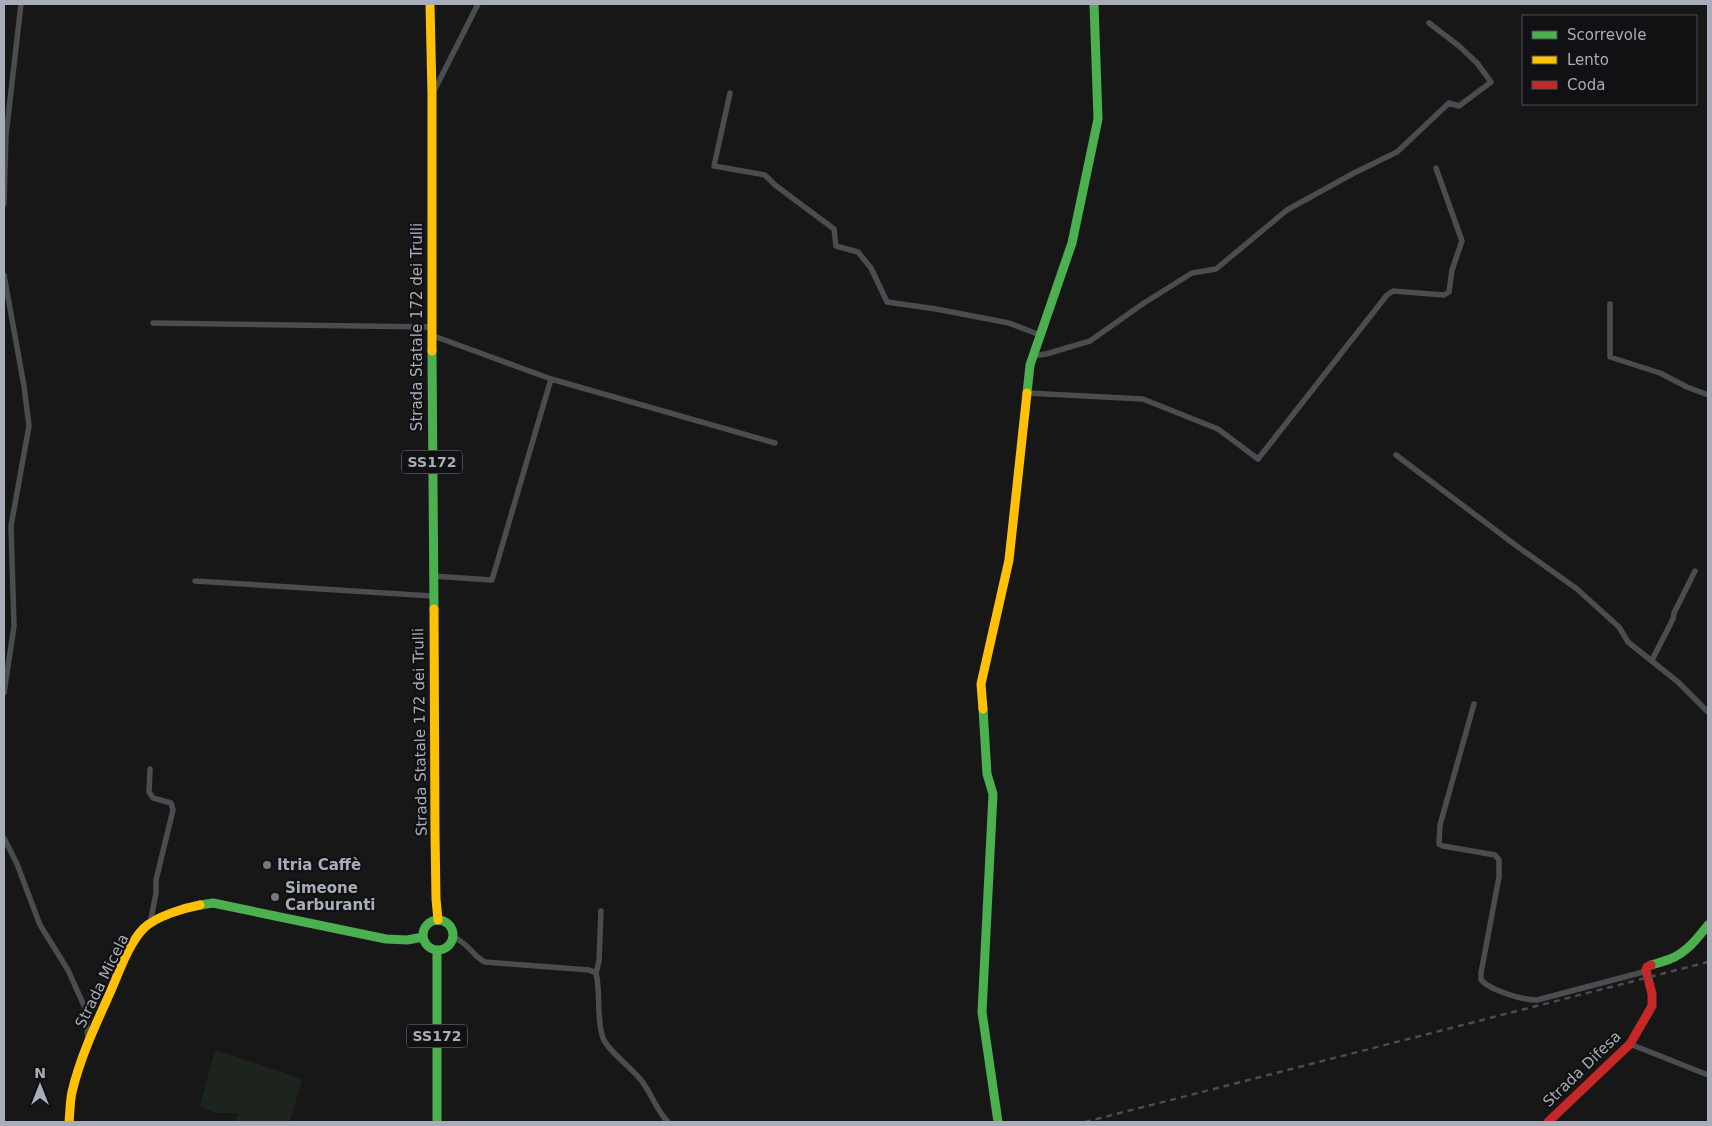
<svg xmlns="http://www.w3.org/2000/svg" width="1712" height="1126" font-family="'DejaVu Sans',sans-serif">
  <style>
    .green { fill: #1d241e }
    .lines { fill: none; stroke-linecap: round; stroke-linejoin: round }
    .street { stroke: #4b4c50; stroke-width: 5.5 }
    .fast { stroke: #4caf50; stroke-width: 9 }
    .slow { stroke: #ffc107; stroke-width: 9 }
    .jam { stroke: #c62828; stroke-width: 9 }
    .rail { stroke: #4b4c4f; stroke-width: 2.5; stroke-dasharray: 6 5; stroke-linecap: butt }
    .poi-dot { fill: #757880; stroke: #111113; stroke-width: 2 }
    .labels { text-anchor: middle; stroke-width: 4.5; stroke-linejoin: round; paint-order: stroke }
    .shield { fill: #111113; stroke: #7b7e86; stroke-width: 1 }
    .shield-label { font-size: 14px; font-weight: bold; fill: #a8adb8 }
    .street-label { font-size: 15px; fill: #a8adb8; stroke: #111113 }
    .poi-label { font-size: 15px; font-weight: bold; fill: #a8adb8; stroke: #111113; text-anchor: start }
  </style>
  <rect width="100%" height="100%" fill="#171717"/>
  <!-- green -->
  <path class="green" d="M215 1050 302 1079 290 1122H235L238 1113H216L200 1106Z"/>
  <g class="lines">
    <!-- street -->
    <path class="street" d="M434 91 478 4
      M730 93 714 166 765 175 775 185 834 229 836 246 858 252 871 268 887 302 936 309 1009 323 1040 335
      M4 204 6 135 21 4
      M4 275 24 386 29 426 11 526 14 626 4 693
      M1610 304V357L1660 373 1687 387 1708 395
      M153 323 431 327
      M431 335 551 379 775 443
      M1033 356 1046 354 1090 341 1144 303 1192 273 1216 269 1287 210 1354 173 1397 152 1449 103 1459 106 1491 82 1477 63 1459 46 1429 23
      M1027 393 1143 399 1218 429 1258 459 1387 295 1393 291 1444 295 1449 292 1452 270 1462 241 1436 168
      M1396 455 1514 544 1577 589 1619 627 1628 642 1678 682 1708 712
      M432 576 492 580 551 379
      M195 581 432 596
      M1652 660 1673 619 1674 613 1695 571
      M1474 704 1440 825 1439 844 1443 846 1495 855 1499 860V877L1481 973V980C1492 991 1522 1000 1537 1000L1647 971
      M4 838 17 864 40 925 68 970 85 1008 88 1039
      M150 924 156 893V880L173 810 171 803 153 798 149 792 150 769
      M453 937C469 943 472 956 485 962L589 970 596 973C601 994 596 1019 603 1038 608 1051 632 1068 641 1080 652 1094 656 1110 668 1122
      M596 973 599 961 601 911
      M1630 1044 1708 1075"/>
    <!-- fast -->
    <path class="fast" d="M432 351 434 609
      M1027 393 1030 365 1072 243 1098 119 1094 4
      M983 709 987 774 993 794 982 1012 998 1122
      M200 905 213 903 386 939 407 940 423 937
      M423 935a15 15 0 1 1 30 0a15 15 0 1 1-30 0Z
      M437 950V1122
      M1651 965C1657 963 1663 962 1670 959 1686 953 1697 939 1708 925"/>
    <!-- slow -->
    <path class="slow" d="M430 4 432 95V351
      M434 609 435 833 436 899 438 920
      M983 709 981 684 1009 560 1027 393
      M69 1122C70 1112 70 1101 72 1092 80 1058 95 1026 109 995 118 975 128 944 144 928 157 916 184 908 200 905"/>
    <!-- jam -->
    <path class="jam" d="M1548 1122 1630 1044 1652 1006V994L1646 970 1647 967 1651 965"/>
    <!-- rail -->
    <path class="rail" d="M1085 1122 1708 962"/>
  </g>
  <!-- markers -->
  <g class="poi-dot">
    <circle cx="267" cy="865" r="5"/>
    <circle cx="275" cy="897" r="5"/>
  </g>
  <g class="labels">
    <!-- shield labels -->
    <g class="shield">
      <rect x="402" y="450.5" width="60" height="23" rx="4"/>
      <rect x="407" y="1024.5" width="60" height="23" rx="4"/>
    </g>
    <g class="shield-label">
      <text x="432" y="467">SS172</text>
      <text x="437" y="1041">SS172</text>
    </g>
    <!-- street labels -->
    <g class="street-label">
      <text transform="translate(417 327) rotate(-90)" y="5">Strada Statale 172 dei Trulli</text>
      <text transform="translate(420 732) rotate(-91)" y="5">Strada Statale 172 dei Trulli</text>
      <text transform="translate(102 981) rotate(-64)" y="5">Strada Micela</text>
      <text transform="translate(1582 1069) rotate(-44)" y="5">Strada Difesa</text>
    </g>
    <!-- poi labels -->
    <g class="poi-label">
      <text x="277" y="870">Itria Caffè</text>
      <text x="285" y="893">Simeone<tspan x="285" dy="17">Carburanti</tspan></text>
    </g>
  </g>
  <!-- border -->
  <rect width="1712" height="1126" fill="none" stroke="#a8adb8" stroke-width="10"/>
  <!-- legend -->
  <rect x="1522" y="15" width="175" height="90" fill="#111113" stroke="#4d4f55"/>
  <rect x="1532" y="31" width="25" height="8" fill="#4caf50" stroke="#4d4f55"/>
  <text x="1567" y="40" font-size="15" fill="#a8adb8">Scorrevole</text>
  <rect x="1532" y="56" width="25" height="8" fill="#ffc107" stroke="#4d4f55"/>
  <text x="1567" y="65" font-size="15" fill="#a8adb8">Lento</text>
  <rect x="1532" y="81" width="25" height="8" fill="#c62828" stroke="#4d4f55"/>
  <text x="1567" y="90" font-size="15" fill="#a8adb8">Coda</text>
  <!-- north arrow -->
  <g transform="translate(40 1086)" stroke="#111113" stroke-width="4" paint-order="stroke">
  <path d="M0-4L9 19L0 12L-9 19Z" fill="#a8adb8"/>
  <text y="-8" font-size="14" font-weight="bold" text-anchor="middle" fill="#a8adb8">N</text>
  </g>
</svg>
